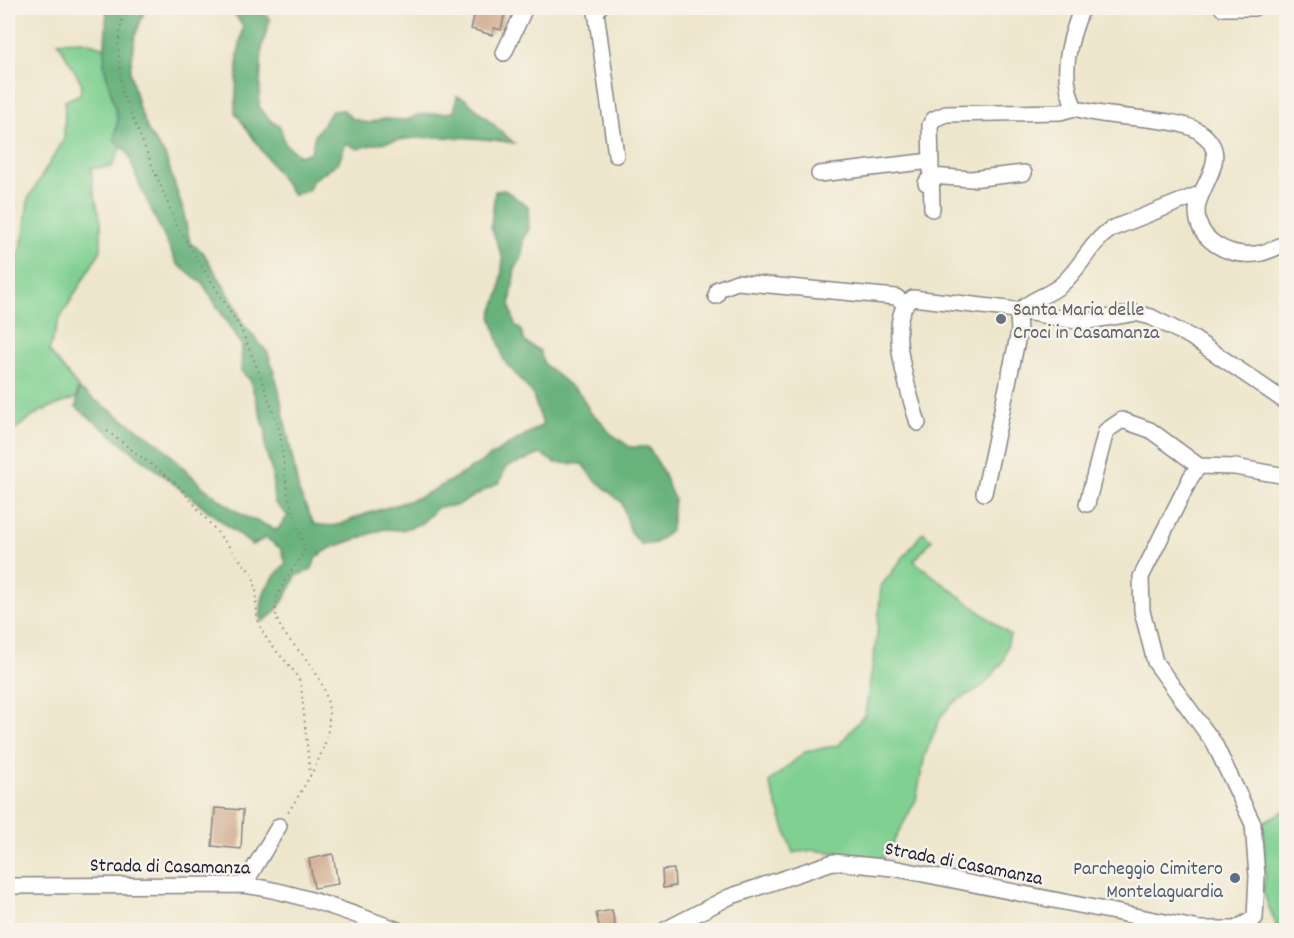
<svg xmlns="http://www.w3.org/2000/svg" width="1294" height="938" font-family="Dekko,sans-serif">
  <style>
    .green { fill: #7fd091; stroke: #507966; stroke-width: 1.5 }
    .forest { fill: #67b27b; stroke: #446a5b; stroke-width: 1.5 }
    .building { fill: #cea789 }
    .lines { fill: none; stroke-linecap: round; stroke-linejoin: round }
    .minor-casing { stroke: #888484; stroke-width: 18 }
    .path { stroke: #888484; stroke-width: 2; stroke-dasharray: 1.5 4.5; stroke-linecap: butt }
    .minor { stroke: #fff; stroke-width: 15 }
    .worship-dot { fill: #6b7280; stroke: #f7f3e8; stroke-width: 2 }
    .service-dot { fill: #5c6f8a; stroke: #f7f3e8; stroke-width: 2 }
    .labels { text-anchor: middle; stroke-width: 5; stroke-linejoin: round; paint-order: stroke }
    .worship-label { font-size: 20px; fill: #5b616d; stroke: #f7f3e8; text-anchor: start }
    .street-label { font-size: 20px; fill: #22223b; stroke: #f7f3e8 }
    .service-label { font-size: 20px; fill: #4e5e75; stroke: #f7f3e8; text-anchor: end }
  </style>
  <rect width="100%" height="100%" fill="#f7f3e8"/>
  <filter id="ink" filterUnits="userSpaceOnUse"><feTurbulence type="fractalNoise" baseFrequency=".0167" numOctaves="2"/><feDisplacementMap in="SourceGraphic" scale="12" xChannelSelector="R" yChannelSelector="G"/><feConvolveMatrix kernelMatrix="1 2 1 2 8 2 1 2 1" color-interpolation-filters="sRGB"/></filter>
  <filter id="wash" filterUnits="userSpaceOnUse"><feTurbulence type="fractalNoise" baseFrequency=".008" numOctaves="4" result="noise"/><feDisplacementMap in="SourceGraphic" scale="24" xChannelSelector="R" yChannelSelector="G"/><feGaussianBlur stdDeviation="1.35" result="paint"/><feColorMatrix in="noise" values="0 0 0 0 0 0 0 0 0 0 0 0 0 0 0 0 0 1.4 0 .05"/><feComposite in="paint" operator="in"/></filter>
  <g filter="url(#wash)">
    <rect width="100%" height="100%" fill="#eee6cc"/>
    <!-- green -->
    <path class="green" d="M82 41 106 48 104 65 118 120 114 140 121 147 112 167 91 168 93 188 101 222V250L59 320 49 351 78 387 76 398 41 411 8 434V293L24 235 28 199 64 139 65 101 80 94 82 84 58 42Z
      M923 532 932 540 914 561 1010 635 1003 662 984 685 953 703 941 716 925 755 916 800 887 854 880 859 813 850 793 853 769 782 805 752 839 745 865 714 877 636 881 586Z
      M1286 810V926L1278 930 1263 892 1265 877 1263 822Z"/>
    <!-- forest -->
    <path class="forest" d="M107 8H154L144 12 135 36 130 72 138 105 149 133 165 155 183 210 190 243 203 252 236 306 243 324 268 353 278 386 299 492 314 524C344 529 340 522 366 514 384 508 402 504 419 497 463 477 501 447 543 425L532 393 504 361 491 316 500 291 503 259 491 227 495 191 505 190 528 207 529 229 523 239 522 257 515 269 510 306 515 325 521 330 525 342 540 351 544 364 581 395 590 412 600 420 609 432 630 447H648L660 466 674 499 671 530 656 543 642 545 631 533 622 503 592 477 582 464 555 463 541 454 506 467 500 482 456 506 438 507 422 523 402 530 384 529 331 548 316 557 312 569 296 576C289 592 277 616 261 622 260 591 266 585 286 563L281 549 266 538 252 545 76 407 79 389 160 444 203 487 226 504 244 516 277 530 288 516 274 502 272 472 265 448 266 432 250 380 241 371 242 346 203 284 177 264 140 186 128 153 114 140 118 120 104 65Z
      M187 8H257L270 19 262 47 259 107 272 122 280 126 285 144 300 156 311 152 315 135 332 111 344 110 351 118 368 123 383 119 408 120 417 115 454 112 457 96 465 99 514 143C467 135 404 134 358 149L346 143 339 162 312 181 309 190 293 195 235 112 238 55 243 27 235 14Z"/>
    <g id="blocks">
      <!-- building -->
      <path class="building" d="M476 8H506L501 30 494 28 492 35 471 29Z
        M215 808 243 810 241 849 212 846Z
        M333 854 338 884 314 888 309 859Z
        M674 869 675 886 663 888 662 870Z
        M612 910 616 930H600L596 913Z"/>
    </g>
  </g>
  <g filter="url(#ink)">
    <use href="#blocks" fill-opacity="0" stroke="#888484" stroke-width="1.5"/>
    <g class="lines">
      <!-- minor casing -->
      <g class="minor-casing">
        <path id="minor" d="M599 8 596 12 616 155
          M1082 8C1069 40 1059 75 1075 108 1109 120 1177 116 1200 132 1235 157 1197 185 1197 211 1197 241 1229 257 1256 254 1267 253 1277 247 1286 243
          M1222 8H1254
          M504 53 525 8
          M819 174 931 161
          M926 183 931 176 971 179 1024 173
          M932 209 930 125 934 119 946 114 1060 112 1075 108
          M716 296 718 289 737 282 896 297 904 303
          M918 423C910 396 882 316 913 298L1008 309 1082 322 1136 313 1151 317 1191 337 1286 402
          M984 493 1019 332 1018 312C1030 299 1048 296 1061 285 1081 268 1090 243 1111 229L1202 193
          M1087 504 1106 431 1122 420 1150 430 1199 466
          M244 885 279 826
          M8 886 244 885C297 892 347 912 398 930
          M665 930 729 897 833 862 893 868 1200 929H1235L1255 918 1257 876 1253 824 1214 743 1155 662 1142 611 1141 577 1191 477 1199 466 1235 467 1286 476"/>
      </g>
      <!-- path -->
      <path class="path" d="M124 8 118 44 122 92 177 226 241 329 260 375 280 432 287 491 305 549C296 569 272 589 276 614 278 631 296 646 306 659 353 717 319 762 286 816
        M107 431 178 485 251 573C261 591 252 609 261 628 270 650 293 663 301 685L310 775"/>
      <!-- minor -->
      <use href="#minor" class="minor"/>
    </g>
  </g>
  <!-- markers -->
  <circle class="worship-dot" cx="1001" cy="319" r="6"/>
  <circle class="service-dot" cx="1235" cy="878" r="6"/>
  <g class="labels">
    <!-- worship labels -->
    <g class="worship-label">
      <text x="1013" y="315">Santa Maria delle<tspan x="1013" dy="23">Croci in Casamanza</tspan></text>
    </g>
    <!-- street labels -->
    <g class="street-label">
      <text transform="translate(964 862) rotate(11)" y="7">Strada di Casamanza</text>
      <text transform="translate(170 865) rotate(1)" y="7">Strada di Casamanza</text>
    </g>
    <!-- service labels -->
    <g class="service-label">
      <text x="1223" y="874">Parcheggio Cimitero<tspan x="1223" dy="23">Montelaguardia</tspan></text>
    </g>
  </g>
  <!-- margin -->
  <rect width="1294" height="938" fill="none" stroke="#f7f3e8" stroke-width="30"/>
</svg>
